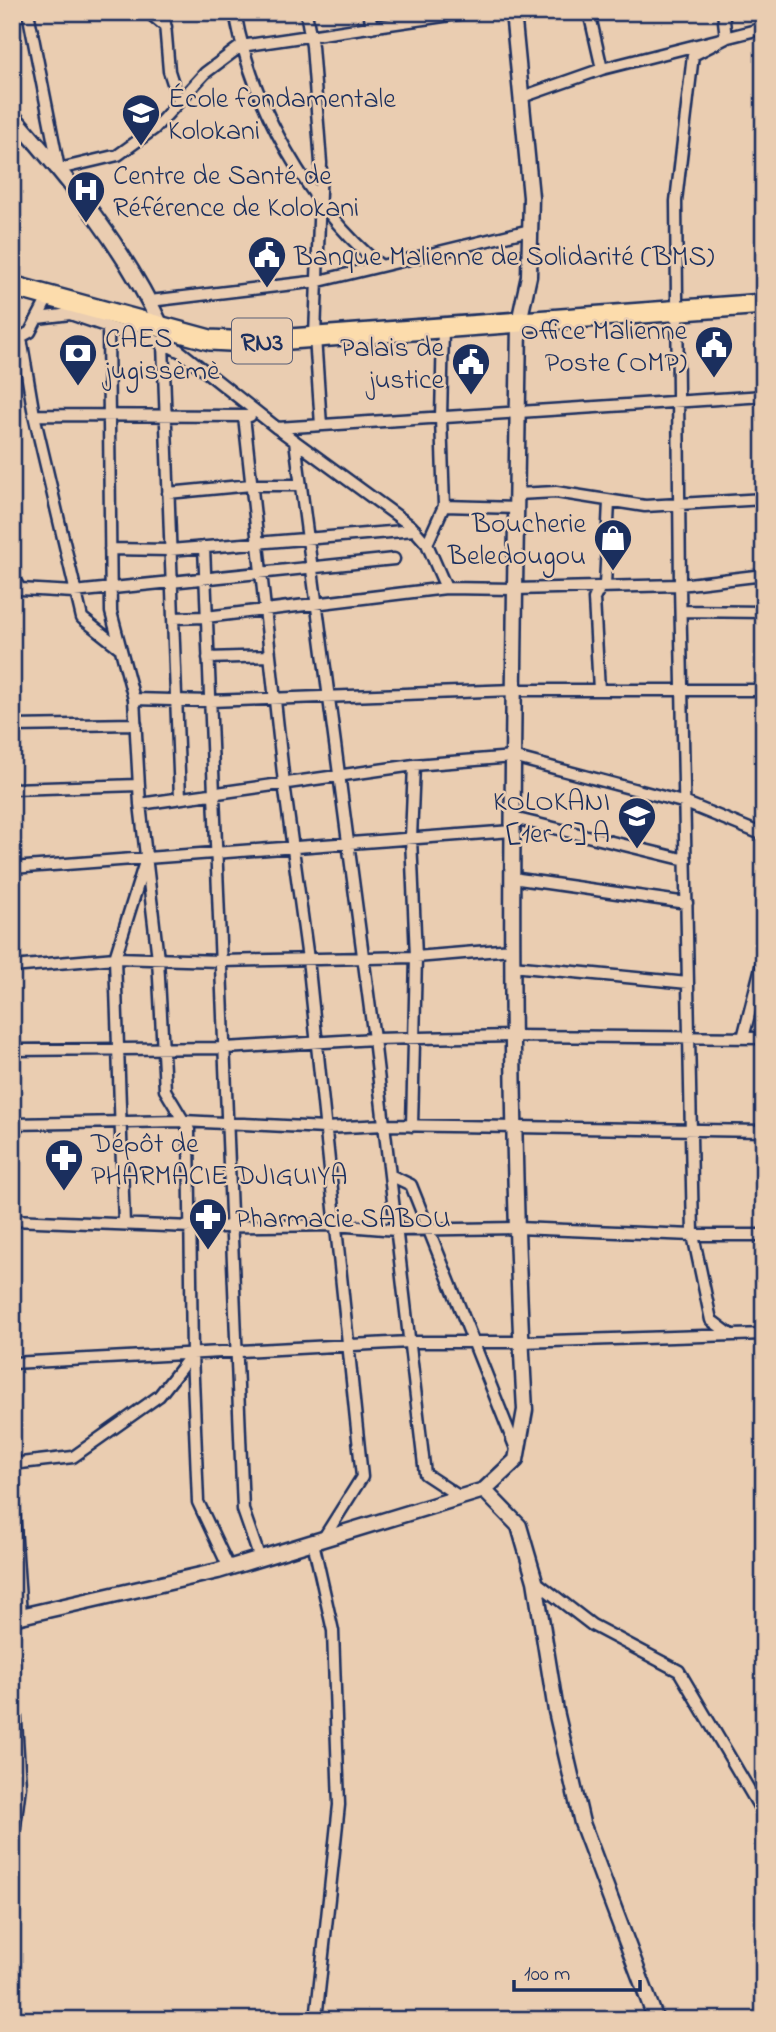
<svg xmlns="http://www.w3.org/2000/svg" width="776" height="2032" font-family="'Indie Flower',sans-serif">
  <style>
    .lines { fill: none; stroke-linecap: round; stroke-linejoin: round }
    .street-casing { stroke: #1b2f5e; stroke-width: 15 }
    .secondary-casing { stroke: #1b2f5e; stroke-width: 19 }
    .highway-casing { stroke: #1b2f5e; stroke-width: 24 }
    .street { stroke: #eacdb1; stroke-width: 10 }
    .secondary { stroke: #eacdb1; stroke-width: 14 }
    .highway { stroke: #fcdcac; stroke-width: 19 }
    .labels { text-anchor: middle; stroke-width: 5; stroke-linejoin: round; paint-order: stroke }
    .shield { fill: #eacdb1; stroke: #595e77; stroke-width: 2 }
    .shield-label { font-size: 26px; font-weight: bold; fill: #1b2f5e }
    .poi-label { font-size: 28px; fill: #1b2f5e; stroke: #eacdb1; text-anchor: start }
  </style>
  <rect width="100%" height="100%" fill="#eacdb1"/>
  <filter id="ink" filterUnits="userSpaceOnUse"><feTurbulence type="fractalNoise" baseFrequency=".0143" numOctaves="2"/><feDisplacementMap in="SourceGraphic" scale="14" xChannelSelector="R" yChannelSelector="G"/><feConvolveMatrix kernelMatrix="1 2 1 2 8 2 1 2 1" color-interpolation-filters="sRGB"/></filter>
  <g filter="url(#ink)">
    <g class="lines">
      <!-- street casing -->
      <g class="street-casing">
        <path id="street" d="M28 12 59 169 118 155 154 129 205 73 241 46 471 12
          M148 12 166 27
          M164 12 169 71 179 102
          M235 12C251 104 309 207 381 266
          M306 12 312 46 321 163 315 337 321 425
          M369 12 372 27
          M589 12 602 69
          M723 12 726 38 693 55 676 201 680 585 693 1235 711 1320 731 1335
          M522 97 602 69 764 28
          M150 301 319 281 530 230
          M38 318 70 314 108 327
          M21 338 34 415 82 618 120 648
          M12 342 30 332 49 296
          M163 343 108 327 111 612 134 699 140 804 158 959 165 1090 189 1130 192 1354 198 1502 229 1568
          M176 348 277 428 411 526 427 544 446 588
          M179 351 163 343 173 618 206 617 446 588 515 589 680 585 764 575
          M34 415 250 416
          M244 416 284 783 308 959 362 1477 323 1539
          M277 428 764 396
          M295 441 374 1039 425 1474 460 1497
          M168 493 251 485H301
          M517 494 556 492 645 506 764 499
          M444 506 517 508
          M427 544 444 506 441 418 443 328
          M204 547 243 1510 260 1559
          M110 549 170 550 415 530
          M12 576 20 589 74 592 394 559
          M681 611 764 612
          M173 618 180 798
          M208 658 270 656
          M599 690 594 599 600 587 605 585 609 502
          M134 699 210 701 514 690H764
          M12 726 136 724
          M12 789 139 785
          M140 804 414 765 513 757 686 803 764 835
          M513 818 686 860
          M12 868 512 831
          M512 878 687 903
          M512 966 688 983
          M12 967 115 958 221 961 416 957 512 949
          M743 1038 764 955
          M12 1050 225 1048 374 1039 511 1036 764 1038
          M12 1124 183 1121 325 1128 384 1125 764 1131
          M412 1126 416 957 411 838 414 765
          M390 1175 411 1185 516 1449
          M12 1220 192 1227 335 1225 396 1230 517 1228 693 1235H764
          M124 1224 115 958 145 862
          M12 1363 409 1342H521L764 1334
          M12 1464 73 1457 159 1396 192 1354
          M12 1481 21 1615
          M313 1542 333 1631 339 1805 316 2020
          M535 1581 592 1625 679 1671 764 1815
          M12 1657 20 1786 12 1850"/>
      </g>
      <!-- secondary casing -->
      <g class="secondary-casing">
        <path id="secondary" d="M12 115C70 181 125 248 162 328
          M484 1490 519 1526 535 1581 556 1711 582 1823 656 2020
          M12 1618 218 1571 484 1490 516 1460 525 1410C504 1048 514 685 519 322L529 276 531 197 513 12"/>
      </g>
      <!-- highway casing -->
      <g class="highway-casing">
        <path id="highway" d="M12 286 210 340 249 342 764 304"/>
      </g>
      <!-- street -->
      <use href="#street" class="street"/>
      <!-- secondary -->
      <use href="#secondary" class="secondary"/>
      <!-- highway -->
      <use href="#highway" class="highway"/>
    </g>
  </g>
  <!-- icons -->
  <defs>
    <g id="school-pin" transform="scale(2.0125)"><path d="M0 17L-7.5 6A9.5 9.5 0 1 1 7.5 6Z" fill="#1b2f5e" stroke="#eacdb1"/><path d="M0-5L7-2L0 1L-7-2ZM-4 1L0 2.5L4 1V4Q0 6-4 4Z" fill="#fff"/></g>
    <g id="hospital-pin" transform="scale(2.0125)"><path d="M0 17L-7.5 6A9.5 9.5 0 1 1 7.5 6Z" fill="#1b2f5e" stroke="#eacdb1"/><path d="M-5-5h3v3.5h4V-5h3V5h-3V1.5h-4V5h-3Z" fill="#fff"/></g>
    <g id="civic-pin" transform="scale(2.0125)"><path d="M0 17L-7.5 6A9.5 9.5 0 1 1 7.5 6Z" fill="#1b2f5e" stroke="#eacdb1"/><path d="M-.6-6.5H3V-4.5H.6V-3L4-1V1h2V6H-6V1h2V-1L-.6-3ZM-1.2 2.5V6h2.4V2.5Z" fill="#fff"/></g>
    <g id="bank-pin" transform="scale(2.0125)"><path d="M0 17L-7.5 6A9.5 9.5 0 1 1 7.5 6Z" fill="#1b2f5e" stroke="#eacdb1"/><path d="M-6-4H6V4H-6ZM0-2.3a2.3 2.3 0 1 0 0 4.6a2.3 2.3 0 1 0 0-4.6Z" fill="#fff"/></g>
    <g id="shop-pin" transform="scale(2.0125)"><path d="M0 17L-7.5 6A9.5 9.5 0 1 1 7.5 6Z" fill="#1b2f5e" stroke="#eacdb1"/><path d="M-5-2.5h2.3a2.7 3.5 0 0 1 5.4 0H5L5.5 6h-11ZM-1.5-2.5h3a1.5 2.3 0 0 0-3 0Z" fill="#fff"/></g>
    <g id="pharmacy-pin" transform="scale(2.0125)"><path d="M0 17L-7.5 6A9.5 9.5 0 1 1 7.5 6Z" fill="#1b2f5e" stroke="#eacdb1"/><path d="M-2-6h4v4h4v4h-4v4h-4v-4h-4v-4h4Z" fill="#fff"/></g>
  </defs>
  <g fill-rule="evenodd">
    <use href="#school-pin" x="141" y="113"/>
    <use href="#hospital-pin" x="86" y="190"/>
    <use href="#civic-pin" x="267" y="255"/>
    <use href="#civic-pin" x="714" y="345"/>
    <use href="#bank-pin" x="78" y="353"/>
    <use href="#civic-pin" x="471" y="362"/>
    <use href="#shop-pin" x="613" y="538"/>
    <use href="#school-pin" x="637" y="816"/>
    <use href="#pharmacy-pin" x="64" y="1158"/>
    <use href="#pharmacy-pin" x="208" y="1217"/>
  </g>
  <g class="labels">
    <!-- shield labels -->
    <rect class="shield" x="232" y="318.5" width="60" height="45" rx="5"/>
    <g class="shield-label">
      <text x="262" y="350">RN3</text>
    </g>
    <!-- poi labels -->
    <g class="poi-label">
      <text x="168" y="107">École fondamentale<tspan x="168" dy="32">Kolokani</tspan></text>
      <text x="113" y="184">Centre de Santé de<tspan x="113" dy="32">Référence de Kolokani</tspan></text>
      <text x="294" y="265">Banque Malienne de Solidarité (BMS)</text>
      <text x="687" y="339" text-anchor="end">Office Malienne<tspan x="687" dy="32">Poste (OMP)</tspan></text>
      <text x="105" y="347">CAES<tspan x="105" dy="32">jugissèmè</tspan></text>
      <text x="444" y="356" text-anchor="end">Palais de<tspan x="444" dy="32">justice</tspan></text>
      <text x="586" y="532" text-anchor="end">Boucherie<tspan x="586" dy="32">Beledougou</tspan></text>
      <text x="610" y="810" text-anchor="end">KOLOKANI<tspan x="610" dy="32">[1er C] A</tspan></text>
      <text x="91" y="1152">Dépôt de<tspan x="91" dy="32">PHARMACIE DJIGUIYA</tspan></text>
      <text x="235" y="1227">Pharmacie SABOU</text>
    </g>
  </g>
  <!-- margin -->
  <rect width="776" height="2032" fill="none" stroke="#eacdb1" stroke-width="42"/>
  <rect x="21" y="21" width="734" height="1990" fill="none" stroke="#1b2f5e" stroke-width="2.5" filter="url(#ink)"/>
  <!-- scale -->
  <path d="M514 1980v10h126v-10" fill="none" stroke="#1b2f5e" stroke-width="3.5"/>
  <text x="524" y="1980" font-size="21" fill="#1b2f5e" stroke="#eacdb1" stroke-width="5" paint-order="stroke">100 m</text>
</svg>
